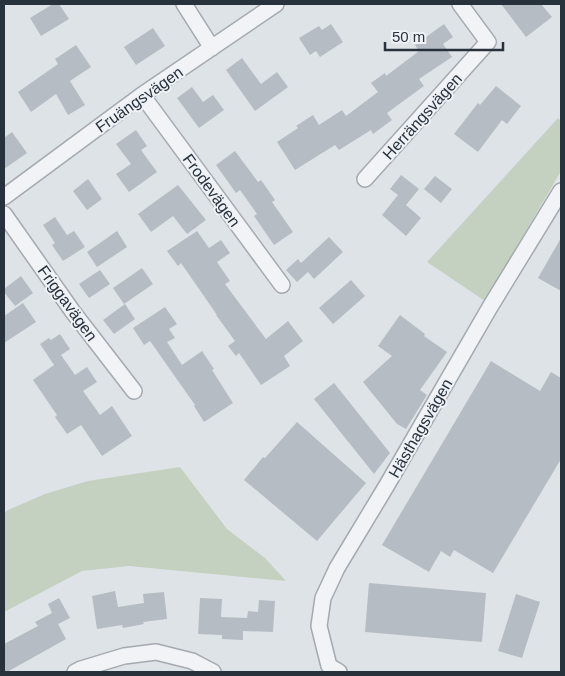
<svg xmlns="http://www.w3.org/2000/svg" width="565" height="676" font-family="Arial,sans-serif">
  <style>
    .green { fill: #c5d1c0 }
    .building { fill: #b6bcc4 }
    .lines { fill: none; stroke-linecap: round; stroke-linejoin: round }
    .street-casing { stroke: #a4aab1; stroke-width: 18 }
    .street { stroke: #f1f3f6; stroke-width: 15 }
    .labels { text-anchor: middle; stroke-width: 4; stroke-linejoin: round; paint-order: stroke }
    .street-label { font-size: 16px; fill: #28323d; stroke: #eef1f5 }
  </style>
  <rect width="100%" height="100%" fill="#dee3e7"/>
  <!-- green -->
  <path class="green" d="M558 118 561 121V171L485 301 427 262Z
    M180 467 227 529 265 558 286 581 129 566 82 571 4 612V513L8 510 45 494 88 481Z"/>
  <!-- building -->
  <path class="building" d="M53 4H59L69 19 41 36 30 18Z
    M501 4H541L552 17 526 37Z
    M331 24 343 42 320 57 316 51 310 55 299 38 319 26 322 30Z
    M444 24 453 37 443 44 452 57 419 79 424 86 387 113 392 120 373 134 371 130 339 150 335 145 295 170 277 142 298 128 296 126 313 115 319 125 342 110 346 116 378 92 371 83 385 73 386 76 419 51 415 45Z
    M153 28 165 46 136 65 124 47Z
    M76 45 91 67 70 81 85 105 68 115 56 94 31 112 18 92 58 64 55 59Z
    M242 58 261 84 277 72 288 87 255 111 226 70Z
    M496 86 521 106 507 124 502 120 478 152 454 134 478 103 480 105Z
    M192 87 203 102 213 95 224 110 199 128 177 98Z
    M136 130 147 146 141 150 157 172 129 192 116 174 131 164 116 144Z
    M12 132 27 153 4 169V138Z
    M235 151 258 182 261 180 275 200 272 202 293 232 274 245 254 216 257 214 240 190 236 193 216 165Z
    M401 175 419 189 406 205 421 218 406 236 382 215 398 195 390 189Z
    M435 176 452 189 441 203 424 189Z
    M88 179 102 199 87 210 73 191Z
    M178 185 206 220 187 234 173 216 151 232 138 214Z
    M55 217 67 235 74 231 85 247 63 261 52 245 55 243 43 225Z
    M117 231 127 247 97 267 87 252Z
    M197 231 209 248 221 240 230 253 217 262 230 281 225 284 266 339 288 321 303 341 284 356 290 366 261 385 239 353 236 356 228 346 235 341 216 315H217L181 263 178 266 167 251Z
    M329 237 343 252 314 279 308 272 297 282 286 270 298 259 301 263Z
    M561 238V291L538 278Z
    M142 268 153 284 124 304 113 288Z
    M100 270 110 284 89 298 79 284Z
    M21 276 33 293 15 306 4 292V289Z
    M351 280 365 296 333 324 319 308Z
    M23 303 36 322 4 343V316Z
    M125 304 135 319 114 334 103 320Z
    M165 307 177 324 169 329 175 338 167 342 182 365 202 351 214 369 212 370 233 403 204 422 194 406 195 405 150 341 144 345 133 328Z
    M400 315 425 334 424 336 447 352 420 390 427 395 406 429 397 424 363 382 392 356 378 346Z
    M60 334 70 349 61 355 75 375 87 367 97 382 83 391 100 415 112 406 132 436 102 456 81 425 67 434 55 417 57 415 33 380 54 365 40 344 49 338 51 340Z
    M491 361 540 391 551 372 561 378V459L493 573 454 550 450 557 441 551 429 572 382 545Z
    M334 383 390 453 374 474 314 399Z
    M297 422 366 483 317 541 244 480 263 457 265 458Z
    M369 583 486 593 482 642 365 632Z
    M115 591 118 607 144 603 143 594 164 592 167 619 143 622 144 624 123 628 122 625 97 629 92 596Z
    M516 594 540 602 522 658 498 651Z
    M59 598 70 618 58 624 66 639 7 672H4V644L38 626 35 622 52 613 48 604Z
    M200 598 222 599 221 617 247 618 248 611 258 612 259 600 275 601 273 632 243 631V640L222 639V635L198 634Z"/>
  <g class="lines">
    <!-- street casing -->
    <g class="street-casing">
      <path id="street" d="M184 4 212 48
        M142 95 282 285
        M365 179 488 42 460 4
        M4 197 142 95 276 4
        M4 214 73 312 134 391
        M75 672 81 669 124 656 156 652 192 661 213 672
        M339 672 329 666 319 626 323 598 337 568 387 485 490 307 561 191"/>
    </g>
    <!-- street -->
    <use href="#street" class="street"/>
  </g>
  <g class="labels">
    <!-- street labels -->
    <g class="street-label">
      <text transform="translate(139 99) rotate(-35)" y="6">Fruängsvägen</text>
      <text transform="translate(422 116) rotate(-48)" y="6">Herrängsvägen</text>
      <text transform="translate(212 190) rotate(54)" y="6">Frodevägen</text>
      <text transform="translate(68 303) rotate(54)" y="6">Friggavägen</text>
      <text transform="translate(420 428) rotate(-60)" y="6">Hästhagsvägen</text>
    </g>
  </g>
  <!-- border -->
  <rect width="565" height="676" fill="none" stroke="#28323d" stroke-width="10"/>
  <!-- scale -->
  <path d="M385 42v8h118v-8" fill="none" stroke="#28323d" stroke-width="2.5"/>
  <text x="392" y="42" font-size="15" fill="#28323d" stroke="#eef1f5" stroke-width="4" paint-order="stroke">50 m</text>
</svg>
